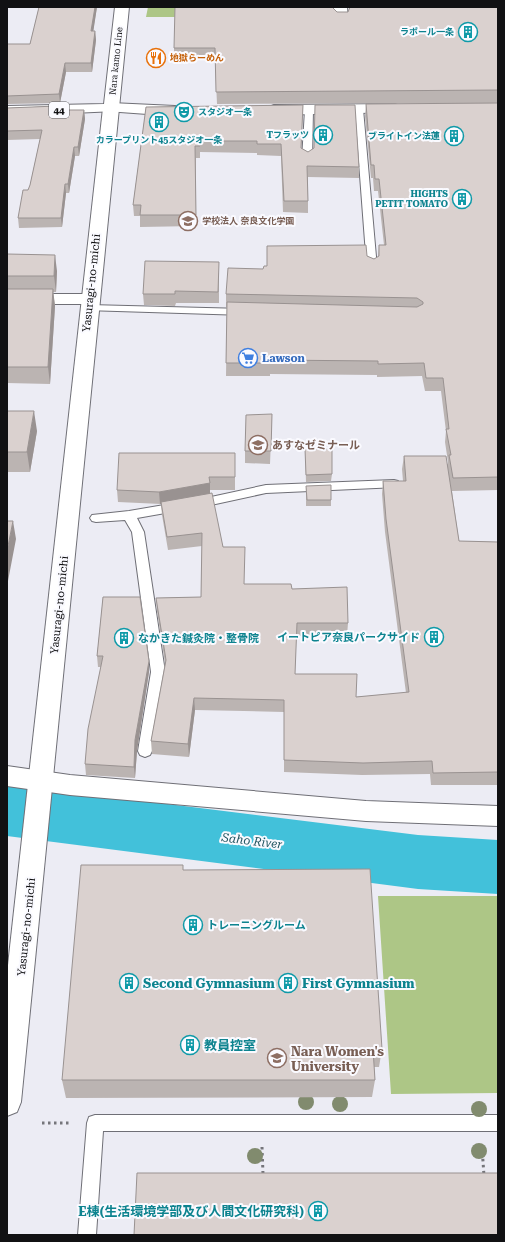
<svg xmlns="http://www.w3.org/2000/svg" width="505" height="1242" font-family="'Roboto Serif','Noto Sans JP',serif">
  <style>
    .green { fill: #adc686 }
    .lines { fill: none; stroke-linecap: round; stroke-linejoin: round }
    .river { fill: #42c1da; fill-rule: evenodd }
    .service-casing { stroke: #6f6f76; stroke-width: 2 }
    .minor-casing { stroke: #6f6f76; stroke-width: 2 }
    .tertiary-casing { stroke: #6f6f76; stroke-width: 2 }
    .secondary-casing { stroke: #6f6f76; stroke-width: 2 }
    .primary-casing { stroke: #6f6f76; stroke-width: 2 }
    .path { stroke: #75757a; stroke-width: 3; stroke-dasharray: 2.5 3.5; stroke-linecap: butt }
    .service { fill: #fff; fill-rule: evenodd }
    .minor { fill: #fff; fill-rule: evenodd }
    .tertiary { fill: #fff; fill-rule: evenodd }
    .secondary { fill: #fff; fill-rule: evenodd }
    .primary { fill: #fff; fill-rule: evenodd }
    .tree { fill: #818b6e }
    .wall { fill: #bbb4b2 }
    .shaded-wall { fill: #999291 }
    .building { fill: #dad1cf; stroke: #999291 }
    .labels { text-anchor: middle; stroke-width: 4; stroke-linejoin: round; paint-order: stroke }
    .far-culture-label { font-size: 9px; font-weight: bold; fill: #0d838f; stroke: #fafaff; text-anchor: end }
    .far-food-label { font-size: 9px; font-weight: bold; fill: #c56008; stroke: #fafaff; text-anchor: start }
    .far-street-label { font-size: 9px; fill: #111113; stroke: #fafaff }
    .far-education-label { font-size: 9px; font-weight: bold; fill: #785e54; stroke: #fafaff; text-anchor: start }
    .shield { fill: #fafaff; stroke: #57575a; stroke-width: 1 }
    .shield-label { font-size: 10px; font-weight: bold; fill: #111113 }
    .street-label { font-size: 11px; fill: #111113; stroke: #fafaff }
    .shop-label { font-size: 11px; font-weight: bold; fill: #366cbe; stroke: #fafaff; text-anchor: start }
    .education-label { font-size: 11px; font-weight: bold; fill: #785e54; stroke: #fafaff; text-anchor: start }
    .culture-label { font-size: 11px; font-weight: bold; fill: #0d838f; stroke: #fafaff; text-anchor: start }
    .water-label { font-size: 12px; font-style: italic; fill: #235762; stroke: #fafaff }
    .near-culture-label { font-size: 13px; font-weight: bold; fill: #0d838f; stroke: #fafaff; text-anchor: start }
    .near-education-label { font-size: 13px; font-weight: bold; fill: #785e54; stroke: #fafaff; text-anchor: start }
  </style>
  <rect width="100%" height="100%" fill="#ececf4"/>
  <!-- green -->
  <path class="green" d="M148 7H181L180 17H146Z
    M378 896H498V1093L391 1094Z"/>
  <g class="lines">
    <!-- river -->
    <path class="river" d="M7 784 418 835 498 840V894L418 889 7 836Z"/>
    <!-- service casing -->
    <g class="service-casing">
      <path id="service" d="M359 106 363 109 377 268 372 271 367 268 355 109Z
        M309 107 313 110 312 159 307 162 302 159 305 110Z
        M89 305 245 309 250 312 245 315 85 310 84 308 85 306Z
        M394 480 398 481 400 484 398 487 266 493 211 505 137 518 144 532 165 672 152 751 150 755 145 757 140 755 138 751 151 672 132 532 125 520 96 522 92 521 90 518 92 515 129 511 211 497 266 485Z
        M95 1115H498V1131H103L96 1235H78L87 1123 89 1117Z"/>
    </g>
    <!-- minor casing -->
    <g class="minor-casing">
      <path id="minor" d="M333 7H347L348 20 346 23H336L334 20Z
        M7 294H89L95 295 98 299 95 303 89 304H7Z
        M7 766 70 775 366 801 498 806V826L366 821 70 795 7 786Z"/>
    </g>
    <!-- tertiary casing -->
    <g class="tertiary-casing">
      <path id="tertiary" d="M111 103 116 105 119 108 21 1102 17 1112 7 1116V974L103 108 106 105Z"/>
    </g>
    <!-- secondary casing -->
    <g class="secondary-casing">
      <path id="secondary" d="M111 103 175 106 180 108 183 111 180 114 175 116 106 111 103 108 106 105Z
        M395 104 400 106 403 109 400 112 274 115 269 113 266 110 269 107 274 105Z"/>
    </g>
    <!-- primary casing -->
    <g class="primary-casing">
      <path id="primary" d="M115 7H129L119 108 116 111 7 116V106L104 104Z"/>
    </g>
    <!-- path -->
    <path class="path" d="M42 1123H71
      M262 1147 263 1174
      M482 1147 484 1176"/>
    <!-- service -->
    <use href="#service" class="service"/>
    <!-- minor -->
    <use href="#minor" class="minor"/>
    <!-- tertiary -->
    <use href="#tertiary" class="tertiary"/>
    <!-- secondary -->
    <use href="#secondary" class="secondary"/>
    <!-- primary -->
    <use href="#primary" class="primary"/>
  </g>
  <!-- trees -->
  <g class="tree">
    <circle cx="306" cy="1102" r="8"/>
    <circle cx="340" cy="1104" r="8"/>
    <circle cx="479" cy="1109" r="8"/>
    <circle cx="479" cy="1151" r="8"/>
    <circle cx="255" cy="1156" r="8"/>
  </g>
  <!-- wall -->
  <path class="wall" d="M39 7H97L93 31H95L96 40 92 72H66L60 103 7 104V44H30Z
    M349 7H498V103L217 104 215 60H174V48L333 8 337 12H348L349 10Z
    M498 103V490L452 491 459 541 498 542V785H431L430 774 362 775 284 772V712L195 710 189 757 152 754 151 741 165 663 157 611 156 598 201 597 202 546 168 550 162 515 161 504 118 502 117 490 235 453V490H210V493L223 547 244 584 292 589 348 623 347 636H296L295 674 356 697 406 693 385 532 382 494 383 481H403L402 469 404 456 448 464V462L445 442 446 431 441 391H425L422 376 377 377V375L270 374V376H226L227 307H226V294L263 269 367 256 374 259 378 257 379 245H384L378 191H374L373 178H371L365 116 366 104Z
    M303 105 301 148 308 152 359 167V178L308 177V213L283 212 281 156 257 155V153L200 152V158H196V226L140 227V216H134L133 205 146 107Z
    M57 106V110H84L85 119 79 156H75L69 193H66L62 227 19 228 18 218 30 185 40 139 7 140V108Z
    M7 254 57 271 56 292H53L55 306 50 384 7 383Z
    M219 273V303H176L175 306 144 305 143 294Z
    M7 411 37 431 30 472H7Z
    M272 414 270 464 245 463V451Z
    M305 449 332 474 331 481 306 482Z
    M306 486 331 500V506H306Z
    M103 597 149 661V672L137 751 135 778 86 775 85 764 101 667H98L97 656Z
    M382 1049 379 1067H374L375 1080 372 1097 66 1098 62 1080Z"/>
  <!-- shaded-wall -->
  <path class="shaded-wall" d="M95 7H97L92 40 91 31Z
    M95 31 96 40 92 72 91 63Z
    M65 63 66 72 60 103 59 94Z
    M84 110 85 119 79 156 78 147Z
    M74 147 75 156 69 193 68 184Z
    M65 184 66 193 62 227 61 218Z
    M55 255 57 271 56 292 54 276Z
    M53 289 55 306 50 384 48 367Z
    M34 411 37 431 30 472 27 452Z
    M210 483V496L160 504 159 492Z
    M13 521 16 539 8 581 7 576V551Z
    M149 661V672L137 751 135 778 134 767 135 740Z
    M194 698 195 710 189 757 188 744Z"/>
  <!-- building -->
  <path class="building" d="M39 7H95L91 31H95L91 63H65L59 94 7 96V44H30Z
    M175 7H333V8L337 12H348L350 7H498V90L216 92 215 48H174Z
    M498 103V477L453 478 449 455H451L446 429H449L443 378H426L424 363 378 364V361L270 360V363H226L227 302 417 307 423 304V302L417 298 226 294 228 268 263 269 264 266H267V246L366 245 367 256 374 259 379 256V245H386L379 179H375L374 165H371L366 104Z
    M303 105 301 148 308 152 314 148 315 105H355L359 167 307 166 308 201H284L281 144H257V141H200V146H195L196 215H140L141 205H133L146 107Z
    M57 106 56 110H84L78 147H74L68 184H65L61 218H18L23 190H28L30 185 42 130 7 131V108Z
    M7 254 55 255 54 276H7Z
    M145 261 219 262 218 292 175 291V294H143Z
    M7 289H53L48 367H7Z
    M7 411H34L27 452H7Z
    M272 414 271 451H245L246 415Z
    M305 449H332V474L306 475Z
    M119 453H235V477H209L210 483 159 492 117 490Z
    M404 456H446L459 541 498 542V772L433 773 432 761 363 763 284 760V700L194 698 188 744 151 741 166 660 156 598 201 597 202 533 167 537 161 502 212 493 223 547H245L244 584H291L292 589 347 587 348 623H297L295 674H357L356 697 409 692 386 519 383 481H406Z
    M331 485V500H307L306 486Z
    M7 521H13L7 551Z
    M103 597H140L149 661 135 740 134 767 85 764 88 729 103 656H97Z
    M81 865H183V870L370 869 382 1049H373L375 1080H62Z
    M137 1173H498V1235H134Z"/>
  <!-- icons -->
  <defs>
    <g id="building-ring" transform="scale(1)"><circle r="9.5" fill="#fafaff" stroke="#0f9aa8" stroke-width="1.5"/><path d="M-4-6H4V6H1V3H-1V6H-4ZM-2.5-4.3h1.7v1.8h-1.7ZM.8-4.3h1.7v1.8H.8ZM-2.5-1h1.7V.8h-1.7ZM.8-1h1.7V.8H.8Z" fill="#0f9aa8"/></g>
    <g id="restaurant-ring" transform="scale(1)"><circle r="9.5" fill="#fafaff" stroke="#e8710a" stroke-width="1.5"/><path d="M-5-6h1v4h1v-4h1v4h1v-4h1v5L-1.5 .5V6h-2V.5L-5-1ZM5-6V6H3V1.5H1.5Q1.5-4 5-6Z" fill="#e8710a"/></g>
    <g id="theatre-ring" transform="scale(1)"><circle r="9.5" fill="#fafaff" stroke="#0f9aa8" stroke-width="1.5"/><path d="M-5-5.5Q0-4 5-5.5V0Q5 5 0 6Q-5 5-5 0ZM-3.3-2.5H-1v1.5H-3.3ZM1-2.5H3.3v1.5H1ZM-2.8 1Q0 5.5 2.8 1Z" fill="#0f9aa8"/></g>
    <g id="school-ring" transform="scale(1)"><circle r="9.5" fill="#fafaff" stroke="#8d6e63" stroke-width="1.5"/><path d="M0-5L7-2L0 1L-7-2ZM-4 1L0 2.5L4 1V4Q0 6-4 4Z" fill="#8d6e63"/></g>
    <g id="supermarket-ring" transform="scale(1)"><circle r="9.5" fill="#fafaff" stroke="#3f7fe0" stroke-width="1.5"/><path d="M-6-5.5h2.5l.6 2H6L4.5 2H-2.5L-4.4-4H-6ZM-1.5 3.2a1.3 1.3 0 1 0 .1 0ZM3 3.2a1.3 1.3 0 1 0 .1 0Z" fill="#3f7fe0"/></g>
    <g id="university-ring" transform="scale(1)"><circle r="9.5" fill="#fafaff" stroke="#8d6e63" stroke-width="1.5"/><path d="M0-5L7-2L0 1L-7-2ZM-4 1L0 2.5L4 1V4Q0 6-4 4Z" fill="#8d6e63"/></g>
  </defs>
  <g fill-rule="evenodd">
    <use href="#building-ring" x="468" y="32"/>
    <use href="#restaurant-ring" x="156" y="58"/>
    <use href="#theatre-ring" x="184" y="112"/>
    <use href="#building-ring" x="159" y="122"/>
    <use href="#building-ring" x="323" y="135"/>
    <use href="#building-ring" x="454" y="136"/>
    <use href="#building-ring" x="462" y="199"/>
    <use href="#school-ring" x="188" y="221"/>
    <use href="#supermarket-ring" x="248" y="358"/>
    <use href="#school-ring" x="258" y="445"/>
    <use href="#building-ring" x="434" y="637"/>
    <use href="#building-ring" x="124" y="638"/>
    <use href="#building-ring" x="193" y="925"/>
    <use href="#building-ring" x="129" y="983"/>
    <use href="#building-ring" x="288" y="983"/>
    <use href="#building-ring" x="190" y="1045"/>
    <use href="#university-ring" x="277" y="1058"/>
    <use href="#building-ring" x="318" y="1211"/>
  </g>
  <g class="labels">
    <!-- far-culture labels -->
    <g class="far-culture-label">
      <text x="454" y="35">ラポール一条</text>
      <text x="198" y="115" text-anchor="start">スタジオ一条</text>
      <text x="309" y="138">Tフラッツ</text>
      <text x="440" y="139">ブライトイン法蓮</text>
      <text x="159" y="143" text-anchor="middle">カラープリント45スタジオ一条</text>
      <text x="448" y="197">HIGHTS<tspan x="448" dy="10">PETIT TOMATO</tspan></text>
    </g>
    <!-- far-food labels -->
    <g class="far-food-label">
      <text x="170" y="61">地獄らーめん</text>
    </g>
    <!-- far-street labels -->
    <g class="far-street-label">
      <text transform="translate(116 61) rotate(-84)" y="3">Nara kamo Line</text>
    </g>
    <!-- far-education labels -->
    <g class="far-education-label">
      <text x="202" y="224">学校法人 奈良文化学園</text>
    </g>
    <!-- shield labels -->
    <rect class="shield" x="49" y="102" width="20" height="16" rx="3"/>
    <g class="shield-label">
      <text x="59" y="114">44</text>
    </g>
    <!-- street labels -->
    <g class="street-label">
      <text transform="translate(91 283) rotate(-84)" y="4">Yasuragi-no-michi</text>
      <text transform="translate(59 605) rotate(-84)" y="4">Yasuragi-no-michi</text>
      <text transform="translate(26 927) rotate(-84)" y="4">Yasuragi-no-michi</text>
    </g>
    <!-- shop labels -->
    <g class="shop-label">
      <text x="262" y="362">Lawson</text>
    </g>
    <!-- education labels -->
    <g class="education-label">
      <text x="272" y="449">あすなゼミナール</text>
    </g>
    <!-- culture labels -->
    <g class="culture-label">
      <text x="420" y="641" text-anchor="end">イートピア奈良パークサイド</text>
      <text x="138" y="642">なかきた鍼灸院・整骨院</text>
      <text x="207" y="929">トレーニングルーム</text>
    </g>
    <!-- water labels -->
    <g class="water-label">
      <text transform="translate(252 841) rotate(7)" y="4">Saho River</text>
    </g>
    <!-- near-culture labels -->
    <g class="near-culture-label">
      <text x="143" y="988">Second Gymnasium</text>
      <text x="302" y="988">First Gymnasium</text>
      <text x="204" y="1050">教員控室</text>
      <text x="304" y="1216" text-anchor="end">E棟(生活環境学部及び人間文化研究科)</text>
    </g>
    <!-- near-education labels -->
    <g class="near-education-label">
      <text x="291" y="1056">Nara Women's<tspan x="291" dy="15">University</tspan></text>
    </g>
  </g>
  <!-- border -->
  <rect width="505" height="1242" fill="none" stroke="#111113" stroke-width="16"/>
</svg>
